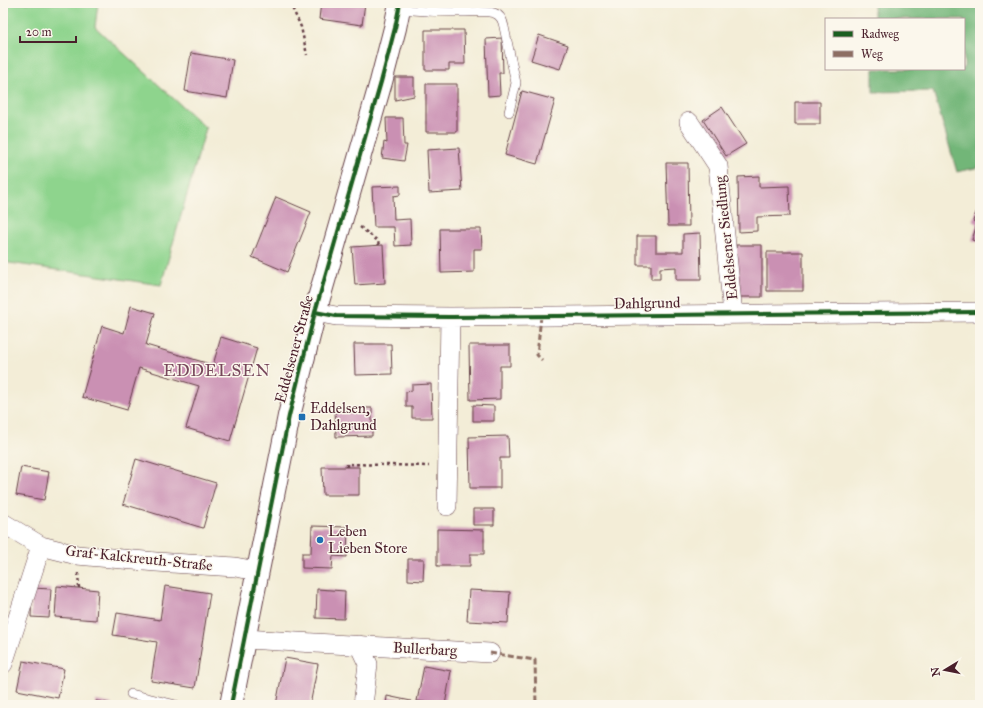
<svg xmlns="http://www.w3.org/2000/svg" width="983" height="708" font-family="'IM FELL Great Primer',serif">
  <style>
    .green { fill: #8ed48d; stroke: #6c7a5c }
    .forest { fill: #72b678; stroke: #5e6a52 }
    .building { fill: #ca90b3 }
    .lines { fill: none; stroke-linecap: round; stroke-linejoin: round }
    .service-casing { stroke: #633e45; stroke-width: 10 }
    .minor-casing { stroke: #633e45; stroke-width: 20 }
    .tertiary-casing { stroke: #633e45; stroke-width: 24 }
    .path { stroke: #633e45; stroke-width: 2.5; stroke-dasharray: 3 3; stroke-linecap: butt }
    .service { stroke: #fff; stroke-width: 9 }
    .minor { stroke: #fff; stroke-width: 19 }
    .tertiary { stroke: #fff; stroke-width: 22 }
    .quiet { stroke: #8d6e63; stroke-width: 3; stroke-dasharray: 6 3; stroke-linecap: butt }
    .cycleway-casing { stroke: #fbf7ec; stroke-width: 6 }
    .cycleway { stroke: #1b5e20; stroke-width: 4 }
    .poi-dot { fill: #1f6fb2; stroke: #fbf7ec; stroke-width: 1.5 }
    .labels { text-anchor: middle; stroke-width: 3; stroke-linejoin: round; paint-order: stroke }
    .street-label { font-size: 15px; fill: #4a1f2b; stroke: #fbf7ec }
    .poi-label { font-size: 15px; fill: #4a1f2b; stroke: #fbf7ec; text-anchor: start }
    .quarter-label { font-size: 17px; letter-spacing: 1px; fill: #77475b; stroke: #fbf7ec }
  </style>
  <rect width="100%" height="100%" fill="#fbf7ec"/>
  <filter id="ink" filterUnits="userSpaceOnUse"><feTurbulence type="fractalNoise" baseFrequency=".025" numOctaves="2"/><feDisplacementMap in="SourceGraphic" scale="8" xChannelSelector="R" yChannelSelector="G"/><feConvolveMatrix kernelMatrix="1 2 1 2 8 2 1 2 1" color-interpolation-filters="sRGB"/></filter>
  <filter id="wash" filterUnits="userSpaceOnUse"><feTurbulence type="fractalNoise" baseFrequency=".012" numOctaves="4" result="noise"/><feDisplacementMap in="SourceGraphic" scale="16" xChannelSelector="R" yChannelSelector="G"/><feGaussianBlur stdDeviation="0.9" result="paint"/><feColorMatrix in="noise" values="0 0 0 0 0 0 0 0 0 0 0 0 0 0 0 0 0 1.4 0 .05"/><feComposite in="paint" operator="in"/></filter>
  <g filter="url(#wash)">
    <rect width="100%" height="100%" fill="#f3edd7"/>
    <!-- green -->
    <path class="green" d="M3 3H98L95 27 206 128 161 285 3 262Z"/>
    <!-- forest -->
    <path class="forest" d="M874 3H980V167L957 172 933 91 873 92V69H964V19H874Z"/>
    <g id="blocks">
      <!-- building -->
      <path class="building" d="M321 3H365L362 25 319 19Z
        M425 30H464L465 64H449V70H425Z
        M539 35 568 45 560 69 531 60Z
        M502 38 503 73H499L500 95 488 96 486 39Z
        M191 53 233 60 227 98 185 91Z
        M395 77H414V96L395 100Z
        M426 84H457V132H426Z
        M522 91 555 100 537 164 505 155Z
        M795 102H820V124H795Z
        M722 107 746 144 726 156 703 120Z
        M386 118H403L404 145H407L404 161 382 158 384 142 387 143Z
        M459 148 462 191 429 193 427 150Z
        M666 163H688L689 226H668Z
        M759 176V187L789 186 790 216 757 217V231L739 232 738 177Z
        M400 186V195L393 196 394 220 410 219 411 245 395 246 394 227H374L372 187Z
        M276 197 311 212 287 272 252 257Z
        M978 207 980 208V243L972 240 977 224 973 221Z
        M440 229H481L482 249H474V272L441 273Z
        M700 233 701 280H676V267L660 268V279H651V265H637V236H656V252H683V234Z
        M383 245 385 283 355 285 352 247Z
        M736 245H762V297H737Z
        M767 252H803V291H767Z
        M131 306 155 313 146 345 213 365 221 337 257 348 230 441 186 428 199 386 139 368 127 410 82 397 102 326 124 333Z
        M354 344H391L392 374 355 375Z
        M469 345H510V366H500V399L470 400Z
        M431 384 432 418H412V407H406V392L412 391V385Z
        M473 405 494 406V421H473Z
        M335 408H372V436L336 437Z
        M508 436 509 458H500V488H470L469 437Z
        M136 459 216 483 203 528 123 504Z
        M21 467 49 472 44 500 16 495Z
        M322 467H359V495H323Z
        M473 509H494V525H473Z
        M312 526 348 527 347 557 333 556 332 569 302 568V553H311Z
        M437 529 484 530V554H470V566H437Z
        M408 559H424L423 581 408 580Z
        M57 586 98 590 96 620 55 617Z
        M165 586 210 593 195 688 151 681 157 642 113 635 117 613 160 620Z
        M32 588 51 589 49 618 31 617Z
        M317 589 345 591 344 619 316 618Z
        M469 590 510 592 508 623 467 621Z
        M285 658 318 664 310 705H276Z
        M23 661 64 669 58 698 17 690Z
        M424 666 451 671 445 705 417 701Z
        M387 696 411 701 410 705H386Z
        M96 701 112 704V705H95Z"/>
    </g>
  </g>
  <g filter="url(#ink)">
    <use href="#blocks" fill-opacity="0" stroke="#633e45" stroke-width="1"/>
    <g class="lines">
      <!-- service casing -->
      <g class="service-casing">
        <path id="service" d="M399 9C420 11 441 12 462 12 472 12 484 10 494 13 501 15 503 21 504 27L516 83 509 112
          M131 694 176 705"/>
      </g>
      <!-- minor casing -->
      <g class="minor-casing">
        <path id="minor" d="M689 122 718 166 733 314
          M315 312 336 316 450 317 980 312
          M447 506 450 317
          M3 523 41 546 77 555 156 562 235 567 257 571
          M244 639 490 653
          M359 645 368 664 363 705
          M3 664 41 546"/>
      </g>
      <!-- tertiary casing -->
      <g class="tertiary-casing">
        <path id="tertiary" d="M231 705 289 416 315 312 381 82 395 28 400 3"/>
      </g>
      <!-- path -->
      <path class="path" d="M290 3 301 27 307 55
        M360 227 378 241 379 246
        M347 467V464L429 466
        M78 573 79 588"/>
      <!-- service -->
      <use href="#service" class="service"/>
      <!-- minor -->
      <use href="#minor" class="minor"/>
      <!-- tertiary -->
      <use href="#tertiary" class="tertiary"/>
      <!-- quiet -->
      <path class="quiet" d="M541 316 537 355 542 360
        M490 653 535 660 536 705"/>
      <!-- cycleway casing -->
      <g class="cycleway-casing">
        <path id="cycleway" d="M315 312 336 316 450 317 980 312
          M231 705 289 416 315 312 381 82 395 28 400 3"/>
      </g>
      <!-- cycleway -->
      <use href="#cycleway" class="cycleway"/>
    </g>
  </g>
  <!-- markers -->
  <g class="poi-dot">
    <rect x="298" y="413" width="8" height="8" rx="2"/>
    <circle cx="320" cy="540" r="4"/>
  </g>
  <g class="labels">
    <!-- street labels -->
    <g class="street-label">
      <text transform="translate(726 238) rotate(-96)" y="5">Eddelsener Siedlung</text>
      <text transform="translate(647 303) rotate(-1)" y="5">Dahlgrund</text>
      <text transform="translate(294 349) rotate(-75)" y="5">Eddelsener Straße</text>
      <text transform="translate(139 558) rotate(6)" y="5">Graf-Kalckreuth-Straße</text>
      <text transform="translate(425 649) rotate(3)" y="5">Bullerbarg</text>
    </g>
    <!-- poi labels -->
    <g class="poi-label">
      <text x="310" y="413">Eddelsen,<tspan x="310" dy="17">Dahlgrund</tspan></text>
      <text x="328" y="536">Leben<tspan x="328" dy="17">Lieben Store</tspan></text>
    </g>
    <!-- quarter labels -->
    <g class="quarter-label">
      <text x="217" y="376">EDDELSEN</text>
    </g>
  </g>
  <!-- margin -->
  <rect width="983" height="708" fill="none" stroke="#fbf7ec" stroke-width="16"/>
  <!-- legend -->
  <rect x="825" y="18" width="140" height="52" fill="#fbf7ec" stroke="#b4a19f"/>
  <rect x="833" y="31" width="20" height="6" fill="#1b5e20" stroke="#b4a19f"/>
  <text x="861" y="38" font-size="12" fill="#4a1f2b">Radweg</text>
  <rect x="833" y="51" width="20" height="6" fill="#8d6e63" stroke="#b4a19f"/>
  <text x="861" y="58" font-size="12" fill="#4a1f2b">Weg</text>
  <!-- north arrow -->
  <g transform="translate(945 670) rotate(260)" stroke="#fbf7ec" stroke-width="3" paint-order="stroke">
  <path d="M0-3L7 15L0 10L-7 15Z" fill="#4a1f2b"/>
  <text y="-6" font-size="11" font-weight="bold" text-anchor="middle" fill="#4a1f2b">N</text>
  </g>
  <!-- scale -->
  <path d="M20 36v6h56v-6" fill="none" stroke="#4a1f2b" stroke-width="2"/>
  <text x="26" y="36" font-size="12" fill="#4a1f2b" stroke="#fbf7ec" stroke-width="3" paint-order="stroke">20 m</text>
</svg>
